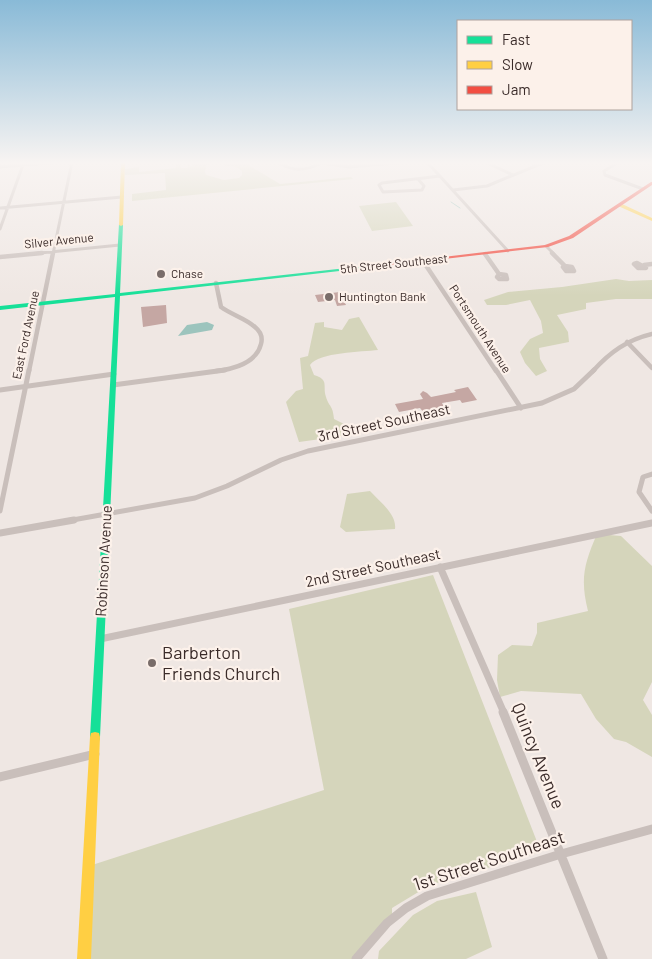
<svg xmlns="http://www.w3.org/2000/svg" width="652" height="959" font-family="Barlow,sans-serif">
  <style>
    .green { fill: #d5d5bb }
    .water { fill: #9cc4bd }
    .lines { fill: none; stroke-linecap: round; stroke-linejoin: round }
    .stream { stroke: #9cc4bd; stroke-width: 1 }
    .building { fill: #c5a7a3 }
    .street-far4 { stroke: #c9bfbb; stroke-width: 3 }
    .street-far3 { stroke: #c9bfbb; stroke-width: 4.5 }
    .street-far2 { stroke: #c9bfbb; stroke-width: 5 }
    .street-far1 { stroke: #c9bfbb; stroke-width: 7 }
    .street { stroke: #c9bfbb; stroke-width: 9 }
    .fast { fill: #16e098; fill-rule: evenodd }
    .slow { fill: #ffcf43; fill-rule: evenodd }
    .jam { fill: #f24e42; fill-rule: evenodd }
    .poi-dot { fill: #796d6a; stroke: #fcf1ea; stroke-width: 2 }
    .labels { text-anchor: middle; stroke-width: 4.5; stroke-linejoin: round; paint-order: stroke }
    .far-street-label { font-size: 12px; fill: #3a2b29; stroke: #fcf1ea }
    .far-poi-label { font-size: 12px; fill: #3a2b29; stroke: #fcf1ea; text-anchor: start }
    .street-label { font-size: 15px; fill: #3a2b29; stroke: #fcf1ea }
    .near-poi-label { font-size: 18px; fill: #3a2b29; stroke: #fcf1ea; text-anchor: start }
    .near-street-label { font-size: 18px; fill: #3a2b29; stroke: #fcf1ea }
  </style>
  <rect width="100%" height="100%" fill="#efe7e3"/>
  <!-- green -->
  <path class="green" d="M187 162 190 167 193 165 192 162H207L205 172 206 175 224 180 239 178 242 175V171L236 167 223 165 224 162H243L280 184 351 177 353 179 132 201V194L166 190 165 173 125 175V169L139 167V172L176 168V164H180L181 168H188Z
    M396 202 413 226 372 231 359 206Z
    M616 279 629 281 652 280V299H616L586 303V309L557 315 568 332 569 342 539 348 540 359 547 371 536 376 525 363 520 352 530 339 543 333 541 321 530 300 506 305H487L484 300 508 292 562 287Z
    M359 317 378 350C362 352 319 352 310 365L314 375C330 380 322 386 326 397 329 407 333 405 334 419L354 429 357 434 299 442 286 402 296 391 303 389 300 358 308 356 315 323 324 322V327L342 330 349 319Z
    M370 491C379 501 397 514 395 529L346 532 340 527 347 494Z
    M597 534 621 536 652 566V682L643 700 652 715V757L626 742 614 739 596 719 581 694 521 691 500 697 497 680 498 655 512 645 532 646 537 633V623L588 611C580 579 584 564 597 534Z
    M433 575 541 852 430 885 392 908V918L356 959H84L89 866 324 790 289 609Z
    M476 892 492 947 466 959H378L379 951 413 915 437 901Z"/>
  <!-- water -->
  <path class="water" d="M207 322 214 325 212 330 178 336 187 325Z"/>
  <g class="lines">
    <!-- stream -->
    <path class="stream" d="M451 202 460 208"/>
  </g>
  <!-- building -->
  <path class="building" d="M340 292 346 305 337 306 335 300 318 302 315 295Z
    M166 305 167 323 143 327 141 307Z
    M468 387 477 400 462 403 460 400 442 403 445 409 438 412 424 413 420 408 399 412 395 404 423 399 420 394 423 391 427 393 431 397 456 392 454 390Z"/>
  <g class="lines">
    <!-- street-far4 -->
    <path class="street-far4" d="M277 162C293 172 307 171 323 162
      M427 162 508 251
      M485 162 513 175
      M619 162 604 171 605 175 643 189
      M321 163 349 167 407 162
      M0 167 60 162
      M418 179 424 186 422 190 383 192 379 185 382 183 440 176
      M453 190 487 186 545 162
      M0 208 122 197
      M0 229 24 162
      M546 246 554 254
      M30 254 120 245
      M53 254 72 162"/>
    <!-- street-far3 -->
    <path class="street-far3" d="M552 253 565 266
      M485 254 499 274
      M0 257 42 253
      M423 261 496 371
      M637 263 646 268H638L634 264Z
      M644 265 652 264
      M565 266 572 267 574 271H566L563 267Z
      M499 274 506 275 507 279H499L497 277Z
      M216 283 221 307C232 315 245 318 255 327 261 332 263 337 261 344 256 364 233 369 216 371
      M627 342 652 368
      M29 371 53 253
      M593 371C610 352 627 340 652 334"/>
    <!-- street-far2 -->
    <path class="street-far2" d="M496 370 521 408
      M113 385 225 370
      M0 390 114 374
      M652 474 643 477 639 492 652 511
      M0 511 29 370
      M67 521 195 498 227 486 281 460 308 451 542 403 574 389 594 370"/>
    <!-- street-far1 -->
    <path class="street-far1" d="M0 533 74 520
      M440 567 504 713
      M100 639 652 523"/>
    <!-- street -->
    <path class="street" d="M503 712 603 959
      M0 777 95 754
      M356 959 387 923 406 908 427 896 561 854 652 829"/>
    <!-- fast -->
    <path class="fast" d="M119 224 123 225 120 293 392 263 394 264 392 265 120 296 100 737 99 741 95 742 91 741 90 737 115 297 0 310V306L115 294Z"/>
    <!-- slow -->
    <path class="slow" d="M121 162H125L123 225 121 226 119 225Z
      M618 204H622L652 218V221L618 206Z
      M95 732 99 733 100 737 91 959H77L90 737 91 733Z"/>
    <!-- jam -->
    <path class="jam" d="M651 182H652V185L573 238 548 247 392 265 390 264 392 263 545 245 569 236Z"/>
  </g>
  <!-- sky -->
  <linearGradient id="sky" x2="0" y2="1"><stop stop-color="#89bad7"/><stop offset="0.55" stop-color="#f8f4f2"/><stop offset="1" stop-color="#f8f4f2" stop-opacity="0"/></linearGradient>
  <rect width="652" height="296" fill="url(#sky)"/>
  <!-- markers -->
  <g class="poi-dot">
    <circle cx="161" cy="274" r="5"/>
    <circle cx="329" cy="297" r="5"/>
    <circle cx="152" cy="663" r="5"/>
  </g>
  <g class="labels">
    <!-- far-street labels -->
    <g class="far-street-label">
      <text transform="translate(59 241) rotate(-6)" y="4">Silver Avenue</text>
      <text transform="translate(394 264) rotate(-6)" y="4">5th Street Southeast</text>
      <text transform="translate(480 329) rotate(57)" y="4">Portsmouth Avenue</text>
      <text transform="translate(26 335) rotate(-78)" y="4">East Ford Avenue</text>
    </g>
    <!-- far-poi labels -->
    <g class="far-poi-label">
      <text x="171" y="278">Chase</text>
      <text x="339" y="301">Huntington Bank</text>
    </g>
    <!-- street labels -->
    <g class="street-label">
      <text transform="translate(384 423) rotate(-12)" y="5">3rd Street Southeast</text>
      <text transform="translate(104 561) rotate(-87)" y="5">Robinson Avenue</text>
      <text transform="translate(373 568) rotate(-12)" y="5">2nd Street Southeast</text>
    </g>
    <!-- near-poi labels -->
    <g class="near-poi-label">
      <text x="162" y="659">Barberton<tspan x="162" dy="21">Friends Church</tspan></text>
    </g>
    <!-- near-street labels -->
    <g class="near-street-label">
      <text transform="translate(538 756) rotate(68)" y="6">Quincy Avenue</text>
      <text transform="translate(489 861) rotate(-18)" y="6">1st Street Southeast</text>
    </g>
  </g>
  <!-- legend -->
  <rect x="457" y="20" width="175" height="90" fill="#fcf1ea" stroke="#aea29d"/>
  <rect x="467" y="36" width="25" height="8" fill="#16e098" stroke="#aea29d"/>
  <text x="502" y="45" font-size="15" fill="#3a2b29">Fast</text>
  <rect x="467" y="61" width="25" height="8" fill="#ffcf43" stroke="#aea29d"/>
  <text x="502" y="70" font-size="15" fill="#3a2b29">Slow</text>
  <rect x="467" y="86" width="25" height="8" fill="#f24e42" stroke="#aea29d"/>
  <text x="502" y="95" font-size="15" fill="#3a2b29">Jam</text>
</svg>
